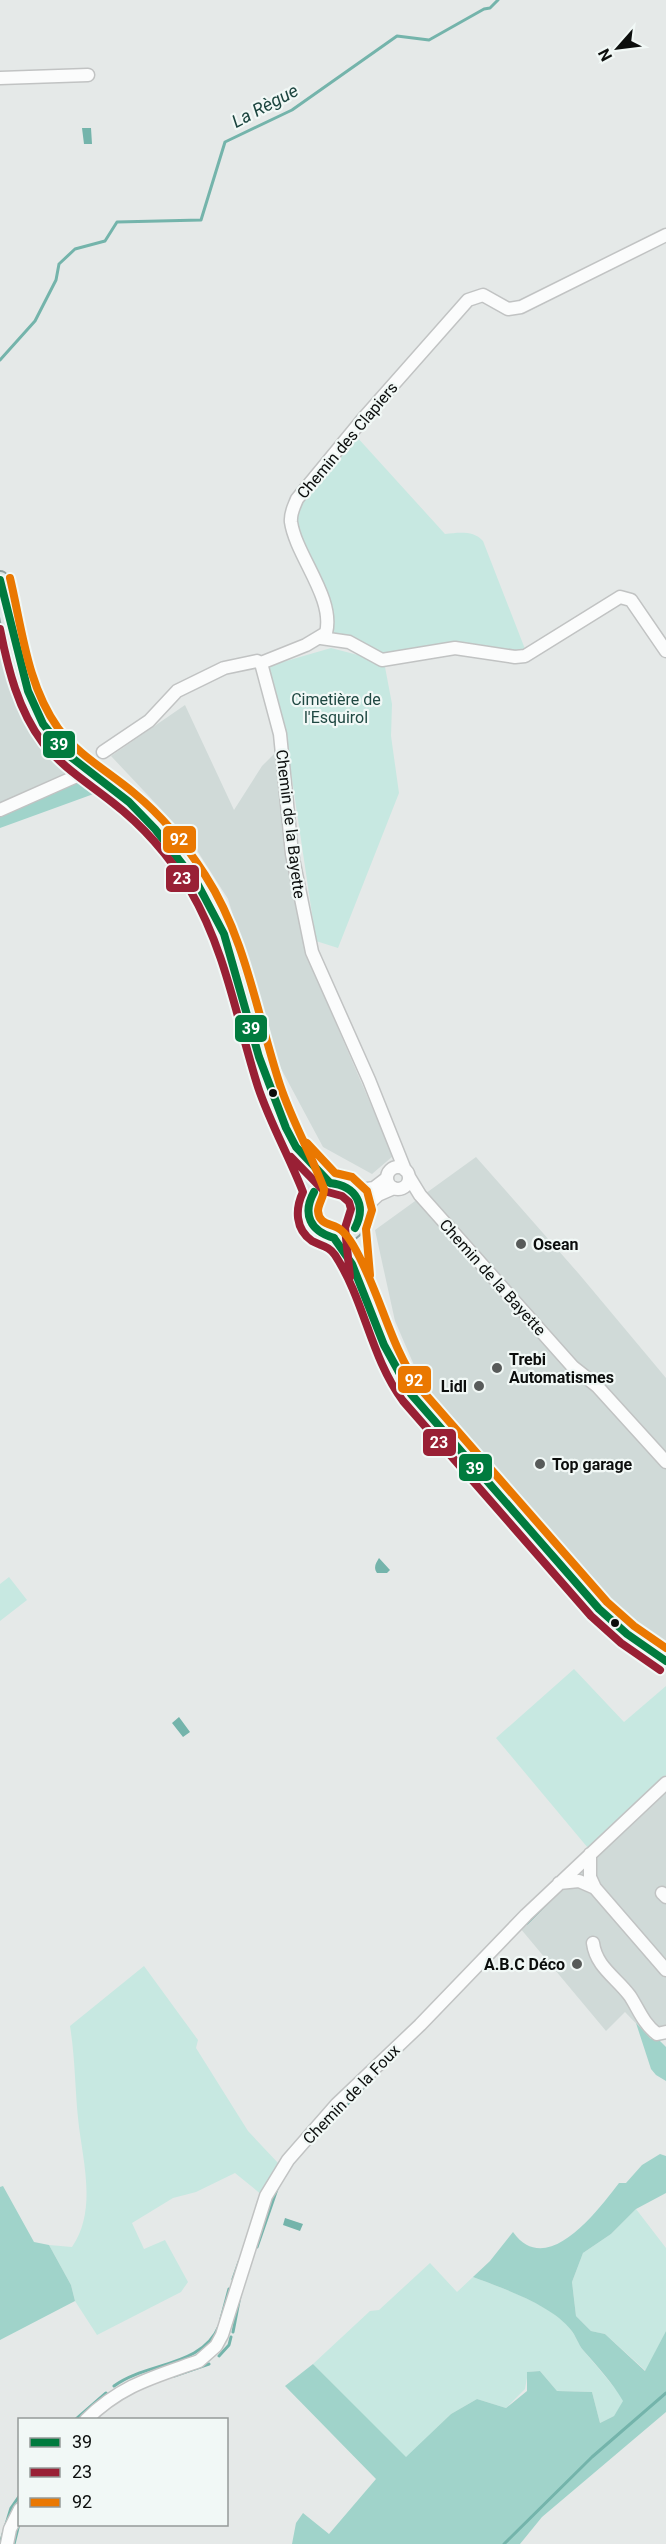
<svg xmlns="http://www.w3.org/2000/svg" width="666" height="2544" font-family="Roboto,sans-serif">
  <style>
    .built { fill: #d0dad8 }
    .green { fill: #c7e8e1 }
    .forest { fill: #a0d3ca }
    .water { fill: #74b4ab }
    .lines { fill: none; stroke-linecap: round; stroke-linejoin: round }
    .stream { stroke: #74b4ab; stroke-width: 3 }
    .minor-casing { stroke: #c1c3c3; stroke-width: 15 }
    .major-casing { stroke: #90a19e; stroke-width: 20 }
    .minor { stroke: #fbfcfc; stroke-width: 12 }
    .major { stroke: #dde6e5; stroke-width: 16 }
    .bus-1-casing { stroke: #f1f8f6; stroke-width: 12 }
    .bus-2-casing { stroke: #f1f8f6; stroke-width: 12 }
    .bus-3-casing { stroke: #f1f8f6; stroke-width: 12 }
    .bus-1 { stroke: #007b3e; stroke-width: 8 }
    .bus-2 { stroke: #992035; stroke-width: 8 }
    .bus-3 { stroke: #ea7801; stroke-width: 8 }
    .bus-dot { fill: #0c0e0d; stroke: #f1f8f6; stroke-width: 2 }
    .poi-dot { fill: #585b5a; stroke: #f1f8f6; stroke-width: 2 }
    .labels { text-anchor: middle; stroke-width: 4.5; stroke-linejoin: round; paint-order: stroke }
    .street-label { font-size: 16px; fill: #0c0e0d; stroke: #f1f8f6 }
    .park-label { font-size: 16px; fill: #1f4842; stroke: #f1f8f6 }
    .poi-label { font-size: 16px; font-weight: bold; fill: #0c0e0d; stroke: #f1f8f6; text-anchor: start }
    .water-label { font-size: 18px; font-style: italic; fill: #1c453f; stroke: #f1f8f6 }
    .line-badge { stroke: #f1f8f6; stroke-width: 2 }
    .badge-label { font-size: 16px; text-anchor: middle; font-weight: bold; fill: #fff }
  </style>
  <rect width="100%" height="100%" fill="#e5e9e8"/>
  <!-- built -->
  <path class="built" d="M0 609 18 680 77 771 0 806Z
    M185 705 234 810 262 766 279 749 306 954 393 1156 372 1174 323 1147 278 1063 228 899 191 841 111 756Z
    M476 1157 579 1274 666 1378V1641L624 1618 423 1386 395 1321 375 1230Z
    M666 1787V2030L658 2039H651L625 2012 606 2031 520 1928Z"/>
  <!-- green -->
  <path class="green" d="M356 436 445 534C458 533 473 530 483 541L525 649 516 660 452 650 397 661 335 645 333 623 295 520 302 496Z
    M331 648 358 655 385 667 392 704 391 736 399 793 338 948 316 941 288 752 269 666Z
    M9 1577 27 1600 0 1621V1584Z
    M574 1669 624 1722 666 1686V1775L588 1848 496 1738Z
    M144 1966 198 2040 196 2048 248 2131 279 2164 262 2195 235 2173 196 2192 173 2198 132 2223 144 2249 165 2240 188 2282 181 2292 97 2335 75 2301 71 2285 49 2245 72 2247C98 2209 82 2159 78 2118 75 2087 75 2057 70 2026Z
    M636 2209 666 2248V2331L646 2371 605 2334 591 2331 576 2316 572 2282 583 2253 611 2234Z
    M430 2263 457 2292 473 2277C502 2288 553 2305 571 2330 576 2336 578 2344 583 2350 597 2367 612 2383 624 2401L614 2416 600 2423 592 2392 557 2391 540 2371 528 2372 525 2389 506 2408 477 2399 451 2414 406 2458 313 2364 370 2311 379 2310Z"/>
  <!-- forest -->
  <path class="forest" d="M77 771 99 792 0 828V806Z
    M636 2023 651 2039H658L666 2047V2081L656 2075 651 2069Z
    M660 2154 666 2156V2193L636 2209 611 2234 583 2253 572 2282 576 2316 591 2331 605 2334 645 2371 666 2331V2412L542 2517 520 2544H292L296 2523 303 2513 329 2534 376 2479 285 2386 313 2364 406 2457 451 2414 477 2399 506 2408 527 2391V2372L540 2371 557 2391 592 2392 600 2423 614 2416 623 2401C612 2382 597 2366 583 2350 578 2344 576 2336 571 2330 552 2305 502 2288 473 2277L490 2261 513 2232C547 2280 599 2209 619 2183H626L642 2165Z
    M3 2186 34 2242 49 2245 71 2285 75 2301 0 2340V2187Z"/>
  <!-- water -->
  <path class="water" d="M82 128H91L92 144H84Z
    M379 1558 390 1570 387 1573H377C373 1567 376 1563 379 1558Z
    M179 1717 190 1732 183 1737 172 1723Z
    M285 2218 303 2224 300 2231 283 2225Z"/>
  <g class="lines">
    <!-- stream -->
    <path class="stream" d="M0 360 35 321 56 280 59 264 75 249 105 241 117 222 201 220 225 142 292 110 397 36 429 40 484 9 490 8 498 0
      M527 1923 549 1901
      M336 2116 371 2080
      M257 2247 277 2189
      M233 2279 239 2262
      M221 2319 229 2289
      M233 2332 240 2296
      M219 2356 229 2345 231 2337
      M174 2376 209 2364
      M114 2386C146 2362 202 2367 219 2326
      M75 2420 106 2393
      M0 2544 11 2508 20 2495
      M14 2544 19 2524
      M504 2544 592 2457 666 2393"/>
    <!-- minor casing -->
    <g class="minor-casing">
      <path id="minor" d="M0 78 88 75
        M321 638 349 642 382 660 455 648 515 657 525 656 620 597 631 600 666 651
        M261 663 280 734 292 854 312 952 369 1080 405 1170
        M103 752 149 721 177 691 224 668 257 661 261 663 306 645 326 633C335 598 296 556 291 522 290 513 294 507 297 499L362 420 468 300 483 295 508 309 521 307 666 235
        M0 810 79 775 84 770
        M387 1178a11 11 0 1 1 22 0a11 11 0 1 1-22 0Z
        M409 1177 420 1195 573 1367 597 1386 666 1462
        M354 1191 374 1188 387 1178
        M362 1210 378 1195 394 1188
        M590 1854V1877L595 1888 666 1970
        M559 1883 579 1881 595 1888
        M662 1893 666 1897
        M593 1943C596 1967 617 1978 630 1996 639 2010 643 2023 657 2034L666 2032
        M86 2420C121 2385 154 2377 199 2361L216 2346 222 2335 266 2196 288 2160 337 2104 420 2025 526 1915 666 1783
        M7 2544 10 2529 20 2509"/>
    </g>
    <!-- major casing -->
    <g class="major-casing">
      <path id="major" d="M0 580C12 627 17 682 43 724 64 760 99 776 129 802 155 825 178 854 197 882 238 945 246 1022 271 1092 283 1126 302 1157 314 1192
        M307 1210a27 27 0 1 1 54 0a27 27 0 1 1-54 0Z
        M334 1238C354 1260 361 1286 371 1314 382 1342 393 1369 411 1394L562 1564 599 1609 627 1634 666 1661"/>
    </g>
    <!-- minor -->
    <use href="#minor" class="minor"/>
    <!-- major -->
    <use href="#major" class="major"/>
    <!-- bus-1 casing -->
    <g class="bus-1-casing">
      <path id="bus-1" d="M0 580 28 691 43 724 67 754 129 802 155 829 197 883 224 934 259 1057 286 1128 296 1147 330 1183
        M330 1183C356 1186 367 1205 355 1228
        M314 1192C302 1214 310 1231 334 1238
        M334 1238 352 1264 384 1345 411 1394 599 1609 627 1634 666 1661"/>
    </g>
    <!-- bus-2 casing -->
    <g class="bus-2-casing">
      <path id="bus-2" d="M0 629C8 669 18 710 43 743 62 767 88 783 112 802 142 825 170 857 190 890 226 951 237 1021 258 1087 270 1123 289 1156 303 1192 295 1209 295 1229 312 1241 321 1246 329 1246 335 1255 365 1301 370 1356 403 1401L591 1616 621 1643 660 1670
        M291 1157 324 1191 342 1196 349 1202 351 1209 345 1228 350 1277"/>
    </g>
    <!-- bus-3 casing -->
    <g class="bus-3-casing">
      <path id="bus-3" d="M10 578C22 628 27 685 58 728 78 755 109 772 134 793 162 816 186 845 205 875 246 938 257 1015 280 1085 292 1121 311 1154 324 1189 324 1197 318 1204 318 1211 319 1226 333 1223 341 1230 346 1234 350 1240 353 1245 380 1291 389 1344 419 1387L607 1602 634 1626 666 1648
        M307 1143 335 1173 352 1177 367 1191 372 1210 366 1229 370 1275"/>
    </g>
    <!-- bus-1 -->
    <use href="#bus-1" class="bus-1"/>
    <!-- bus-2 -->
    <use href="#bus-2" class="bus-2"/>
    <!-- bus-3 -->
    <use href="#bus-3" class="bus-3"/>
  </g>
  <!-- markers -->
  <g class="bus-dot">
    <circle cx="273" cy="1093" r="5"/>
    <circle cx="615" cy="1623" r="5"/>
  </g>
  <g class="poi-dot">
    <circle cx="521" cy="1244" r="6"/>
    <circle cx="497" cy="1368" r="6"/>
    <circle cx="479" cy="1386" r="6"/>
    <circle cx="540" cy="1464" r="6"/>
    <circle cx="577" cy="1964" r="6"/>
  </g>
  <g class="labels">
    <!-- street labels -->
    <g class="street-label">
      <text transform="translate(347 440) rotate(-50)" y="6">Chemin des Clapiers</text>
      <text transform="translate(291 824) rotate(83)" y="6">Chemin de la Bayette</text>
      <text transform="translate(493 1277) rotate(48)" y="6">Chemin de la Bayette</text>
      <text transform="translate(351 2094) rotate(-46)" y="6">Chemin de la Foux</text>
    </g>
    <!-- park labels -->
    <g class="park-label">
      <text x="336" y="705">Cimetière de<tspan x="336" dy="18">l'Esquirol</tspan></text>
    </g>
    <!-- poi labels -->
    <g class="poi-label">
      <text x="533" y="1250">Osean</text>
      <text x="509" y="1365">Trebi<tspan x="509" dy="18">Automatismes</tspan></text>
      <text x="467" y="1392" text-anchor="end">Lidl</text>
      <text x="552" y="1470">Top garage</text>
      <text x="565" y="1970" text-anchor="end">A.B.C Déco</text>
    </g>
    <!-- water labels -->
    <g class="water-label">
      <text transform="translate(265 106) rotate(-28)" y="6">La Règue</text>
    </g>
  </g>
  <g class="line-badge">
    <rect x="42" y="730" width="34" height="29" rx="6" fill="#007b3e"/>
    <rect x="162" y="825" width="35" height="29" rx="6" fill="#ea7801"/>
    <rect x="165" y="864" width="35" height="29" rx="6" fill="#992035"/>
    <rect x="234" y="1014" width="34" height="29" rx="6" fill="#007b3e"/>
    <rect x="397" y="1365" width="35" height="29" rx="6" fill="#ea7801"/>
    <rect x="422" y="1428" width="35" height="29" rx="6" fill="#992035"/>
    <rect x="458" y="1453" width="35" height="29" rx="6" fill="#007b3e"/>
  </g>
  <g class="badge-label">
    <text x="59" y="750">39</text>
    <text x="179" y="845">92</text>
    <text x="182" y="884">23</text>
    <text x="251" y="1034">39</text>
    <text x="414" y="1386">92</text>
    <text x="439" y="1448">23</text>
    <text x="475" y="1474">39</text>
  </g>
  <!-- legend -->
  <rect x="18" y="2418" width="210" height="108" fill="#f1f8f6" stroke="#959a99" stroke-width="1.5"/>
  <rect x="30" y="2438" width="30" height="9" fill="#007b3e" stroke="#959a99" stroke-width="1.5"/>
  <text x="72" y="2448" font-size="18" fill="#0c0e0d">39</text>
  <rect x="30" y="2468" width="30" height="9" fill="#992035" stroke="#959a99" stroke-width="1.5"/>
  <text x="72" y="2478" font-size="18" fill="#0c0e0d">23</text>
  <rect x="30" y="2498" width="30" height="9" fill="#ea7801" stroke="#959a99" stroke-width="1.5"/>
  <text x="72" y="2508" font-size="18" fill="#0c0e0d">92</text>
  <!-- north arrow -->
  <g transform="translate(618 48) rotate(242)" stroke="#f1f8f6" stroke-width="4.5" paint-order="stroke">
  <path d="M0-4.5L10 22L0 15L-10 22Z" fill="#0c0e0d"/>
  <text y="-9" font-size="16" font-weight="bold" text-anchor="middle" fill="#0c0e0d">N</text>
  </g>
</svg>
